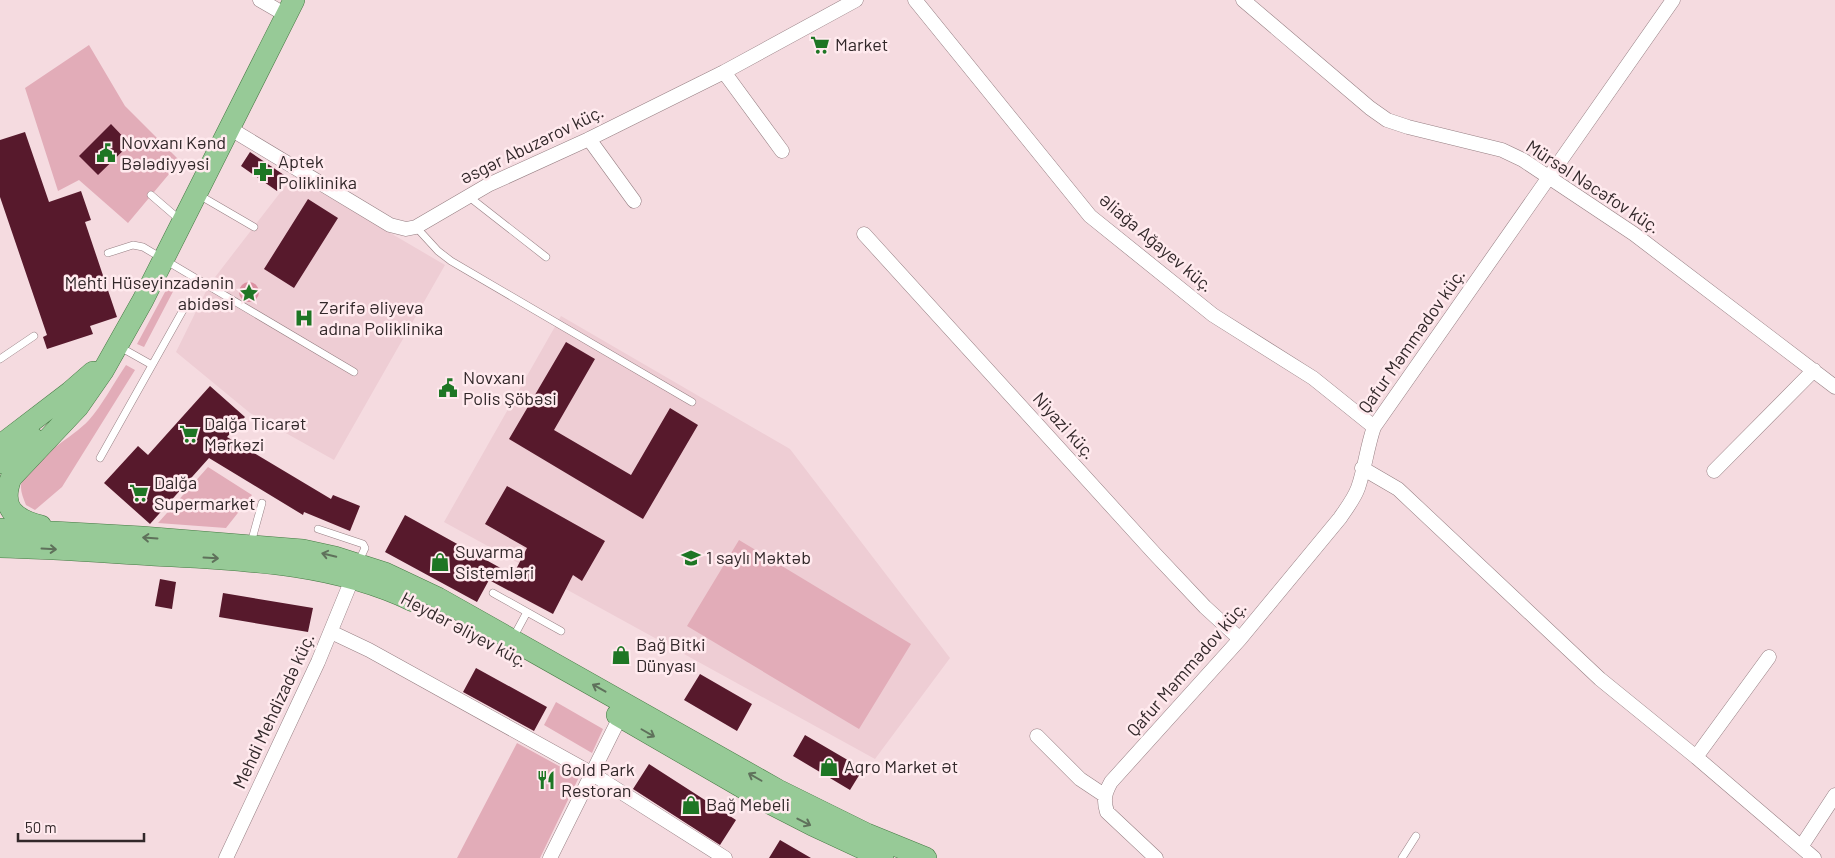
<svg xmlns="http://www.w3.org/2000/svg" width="1835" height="858" font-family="Barlow,sans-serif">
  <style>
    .built { fill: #eecdd4 }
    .green { fill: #e2acb8 }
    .water { fill: #db90a1 }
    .building { fill: #57192c }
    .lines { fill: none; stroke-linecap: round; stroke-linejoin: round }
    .lane-casing { stroke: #967f83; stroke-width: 8 }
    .street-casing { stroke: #967f83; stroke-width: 15 }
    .primary-casing { stroke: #467a44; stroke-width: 22 }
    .lane { stroke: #fff; stroke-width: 7 }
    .street { stroke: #fff; stroke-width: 14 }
    .primary { stroke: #97ca97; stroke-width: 21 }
    .oneway { stroke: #5f715b }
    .labels { text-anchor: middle; stroke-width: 5; stroke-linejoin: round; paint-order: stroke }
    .poi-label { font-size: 18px; fill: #32282a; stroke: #ffeaee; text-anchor: start }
    .street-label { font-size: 18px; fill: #32282a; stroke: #ffeaee }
  </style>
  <rect width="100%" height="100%" fill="#f5dbe0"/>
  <!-- built -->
  <path class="built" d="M293 176 445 265 334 460 250 413 176 352 209 285Z
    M561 316 790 449 950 658 875 759 444 522Z"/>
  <!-- green -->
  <path class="green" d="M89 45 125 106 180 161 128 223 79 180 58 191 25 88Z
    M172 279 178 282 144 347 137 344Z
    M126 365 135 370 62 487 35 510 26 505C22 495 18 486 24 476 37 456 72 438 89 420 101 407 115 381 126 365Z
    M208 467 252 495 226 528 158 523Z
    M739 540 911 644 859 729 687 626Z
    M556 702 603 729 592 753 544 725Z
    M517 743 579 777 540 858H457Z"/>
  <!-- water -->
  <path class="water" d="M239 292a10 10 0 1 1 20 0a10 10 0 1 1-20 0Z"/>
  <!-- building -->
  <path class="building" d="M111 124 130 144 98 175 79 156Z
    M25 132 49 202 81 191 91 220 85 222 117 317 90 326 93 334 47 349 43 337 47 335 0 197V140Z
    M250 152 287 177 277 191 241 166Z
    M308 199 338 218 294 288 264 269Z
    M566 342 595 359 554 430 631 475 670 408 698 425 643 519 509 439Z
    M210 386 245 417 227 437 331 499 333 495 360 506 350 531 304 512 303 515 209 458 150 524 104 483 138 446 148 455Z
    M507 486 605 541 582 581 573 575 553 614 489 580 477 602 385 552 405 515 513 575 527 548 485 524Z
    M160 579 176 582 172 609 155 606Z
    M223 593 313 608 308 632 219 617Z
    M476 668 547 707 534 731 463 692Z
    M700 674 752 704 737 731 684 700Z
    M805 735 863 769 850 790 793 756Z
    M649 764 736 820 720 845 633 789Z
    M780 840 811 858H769Z"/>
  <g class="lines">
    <!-- lane casing -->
    <g class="lane-casing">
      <path id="lane" d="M151 195 180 220
        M199 195 254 227
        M468 196 546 257
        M416 227 438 251 451 261 692 402
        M108 253 133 245 143 247 354 372
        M120 347 152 365
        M0 359 34 336
        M100 458 187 303
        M318 529 363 544 365 548 358 563
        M251 543 262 503
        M493 593 561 631
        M513 638 527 612
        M1402 858 1416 836"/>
    </g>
    <!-- street casing -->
    <g class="street-casing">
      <path id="street" d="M260 0 286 15
        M915 0 1090 216 1213 315 1313 378 1374 427
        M1243 0 1370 108 1387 120 1408 127 1502 150 1523 160 1634 234 1835 387
        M724 72 782 151
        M229 128 390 225 406 229 416 227 488 185 589 139 724 72 856 0
        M589 139 634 201
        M864 234 1154 553 1205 607 1240 639
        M1362 468 1398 489 1600 679 1696 757 1814 858
        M1714 471 1814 370
        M331 632 369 650 591 773 725 858
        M1037 736 1080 779 1104 795
        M1696 757 1769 657
        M1801 847 1835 795
        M226 858 318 662 355 572
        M550 858 623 711
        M1156 858 1107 812C1103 799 1105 793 1111 782L1240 639 1340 518C1346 509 1354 499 1358 488 1365 468 1367 447 1374 427L1673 0"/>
    </g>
    <!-- primary casing -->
    <g class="primary-casing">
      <path id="primary" d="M6 441 70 392 93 372
        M0 463 33 438
        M41 526C14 519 0 508 11 478L78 407 103 371 143 300 294 0
        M0 529 142 537 303 550 335 557 385 573 438 598 778 790 867 834 926 858
        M0 547C51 548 102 552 152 555 241 560 332 562 413 601
        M617 715 771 804 812 825 883 858"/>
    </g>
    <!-- lane -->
    <use href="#lane" class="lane"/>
    <!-- street -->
    <use href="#street" class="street"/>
    <!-- primary -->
    <use href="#primary" class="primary"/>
  </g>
  <!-- one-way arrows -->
  <defs><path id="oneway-shaft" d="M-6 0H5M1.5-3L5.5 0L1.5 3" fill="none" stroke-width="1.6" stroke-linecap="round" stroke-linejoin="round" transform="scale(1.25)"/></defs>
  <g class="oneway">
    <use href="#oneway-shaft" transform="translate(150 538) rotate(-176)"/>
    <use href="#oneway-shaft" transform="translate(49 549) rotate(3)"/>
    <use href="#oneway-shaft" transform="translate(329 555) rotate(-166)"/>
    <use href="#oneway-shaft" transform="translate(211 558) rotate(3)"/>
    <use href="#oneway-shaft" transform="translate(599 688) rotate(-151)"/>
    <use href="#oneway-shaft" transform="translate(648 733) rotate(30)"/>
    <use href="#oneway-shaft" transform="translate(755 777) rotate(-150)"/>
    <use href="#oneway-shaft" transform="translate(804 822) rotate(27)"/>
  </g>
  <!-- icons -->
  <defs>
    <g id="supermarket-bare" transform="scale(1.5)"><path d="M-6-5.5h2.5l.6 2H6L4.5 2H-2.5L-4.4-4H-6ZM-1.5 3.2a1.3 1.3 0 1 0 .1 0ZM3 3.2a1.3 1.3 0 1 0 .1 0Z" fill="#1e7624" stroke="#ffeaee" stroke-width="2.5" paint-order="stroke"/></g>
    <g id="civic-bare" transform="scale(1.5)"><path d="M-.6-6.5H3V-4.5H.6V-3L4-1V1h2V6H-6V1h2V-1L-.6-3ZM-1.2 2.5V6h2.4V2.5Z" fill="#1e7624" stroke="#ffeaee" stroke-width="2.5" paint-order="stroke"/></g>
    <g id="pharmacy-bare" transform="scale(1.5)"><path d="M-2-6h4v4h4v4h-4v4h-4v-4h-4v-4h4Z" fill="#1e7624" stroke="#ffeaee" stroke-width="2.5" paint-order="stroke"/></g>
    <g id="sight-bare" transform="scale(1.5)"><path d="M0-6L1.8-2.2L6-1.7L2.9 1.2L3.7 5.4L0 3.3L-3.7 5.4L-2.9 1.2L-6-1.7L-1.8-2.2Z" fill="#1e7624" stroke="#ffeaee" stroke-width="2.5" paint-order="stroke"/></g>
    <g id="hospital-bare" transform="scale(1.5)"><path d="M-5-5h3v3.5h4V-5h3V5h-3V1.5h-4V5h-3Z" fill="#1e7624" stroke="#ffeaee" stroke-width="2.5" paint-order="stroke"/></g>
    <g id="school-bare" transform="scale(1.5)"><path d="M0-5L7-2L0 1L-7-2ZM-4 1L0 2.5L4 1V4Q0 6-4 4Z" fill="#1e7624" stroke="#ffeaee" stroke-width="2.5" paint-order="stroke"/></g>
    <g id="shop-bare" transform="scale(1.5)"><path d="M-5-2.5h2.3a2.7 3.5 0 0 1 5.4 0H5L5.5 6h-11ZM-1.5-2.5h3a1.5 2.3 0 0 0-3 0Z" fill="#1e7624" stroke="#ffeaee" stroke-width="2.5" paint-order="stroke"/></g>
    <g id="restaurant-bare" transform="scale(1.5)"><path d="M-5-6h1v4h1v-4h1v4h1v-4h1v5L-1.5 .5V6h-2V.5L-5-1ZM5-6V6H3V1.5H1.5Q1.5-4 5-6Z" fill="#1e7624" stroke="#ffeaee" stroke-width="2.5" paint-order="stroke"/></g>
  </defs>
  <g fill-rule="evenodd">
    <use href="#supermarket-bare" x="820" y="45"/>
    <use href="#civic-bare" x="106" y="153"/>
    <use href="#pharmacy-bare" x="263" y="172"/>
    <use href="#sight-bare" x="249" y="293"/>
    <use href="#hospital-bare" x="304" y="318"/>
    <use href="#civic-bare" x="448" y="388"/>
    <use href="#supermarket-bare" x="189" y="434"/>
    <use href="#supermarket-bare" x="139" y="493"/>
    <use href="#school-bare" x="691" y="558"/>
    <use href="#shop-bare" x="440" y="562"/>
    <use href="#shop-bare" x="621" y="655"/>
    <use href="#shop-bare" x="829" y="767"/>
    <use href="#restaurant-bare" x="546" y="780"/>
    <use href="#shop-bare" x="691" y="805"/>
  </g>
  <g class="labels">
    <!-- poi labels -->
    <g class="poi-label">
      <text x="835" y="51">Market</text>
      <text x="121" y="149">Novxanı Kənd<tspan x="121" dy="21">Bələdiyyəsi</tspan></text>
      <text x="278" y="168">Aptek<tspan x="278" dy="21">Poliklinika</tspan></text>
      <text x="234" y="289" text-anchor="end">Mehti Hüseyinzadənin<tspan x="234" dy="21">abidəsi</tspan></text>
      <text x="319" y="314">Zərifə Əliyeva<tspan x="319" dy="21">adına Poliklinika</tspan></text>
      <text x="463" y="384">Novxanı<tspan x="463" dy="21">Polis Şöbəsi</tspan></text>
      <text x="204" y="430">Dalğa Ticarət<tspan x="204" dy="21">Mərkəzi</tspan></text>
      <text x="154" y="489">Dalğa<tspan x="154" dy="21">Supermarket</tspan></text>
      <text x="455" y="558">Suvarma<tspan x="455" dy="21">Sistemləri</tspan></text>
      <text x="706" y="564">1 saylı Məktəb</text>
      <text x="636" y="651">Bağ Bitki<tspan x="636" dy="21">Dünyası</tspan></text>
      <text x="844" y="773">Aqro Market Ət</text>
      <text x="561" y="776">Gold Park<tspan x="561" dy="21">Restoran</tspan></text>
      <text x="706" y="811">Bağ Mebeli</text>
    </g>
    <!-- street labels -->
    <g class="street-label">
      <text transform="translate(532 145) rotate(-26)" y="6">Əsgər Abuzərov küç.</text>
      <text transform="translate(1593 187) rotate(33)" y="6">Mürsəl Nəcəfov küç.</text>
      <text transform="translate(1156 243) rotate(40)" y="6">Əliağa Ağayev küç.</text>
      <text transform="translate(1412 341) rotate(-55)" y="6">Qafur Məmmədov küç.</text>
      <text transform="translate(1064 426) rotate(48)" y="6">Niyazi küç.</text>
      <text transform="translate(464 630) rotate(28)" y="6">Heydər Əliyev küç.</text>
      <text transform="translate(1187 669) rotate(-49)" y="6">Qafur Məmmədov küç.</text>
      <text transform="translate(274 711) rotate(-65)" y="6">Mehdi Mehdizadə küç.</text>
    </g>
  </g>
  <!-- scale -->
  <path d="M18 833v8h126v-8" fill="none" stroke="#32282a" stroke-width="2.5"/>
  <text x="25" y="833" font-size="15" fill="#32282a" stroke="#ffeaee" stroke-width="4" paint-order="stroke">50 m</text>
</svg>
